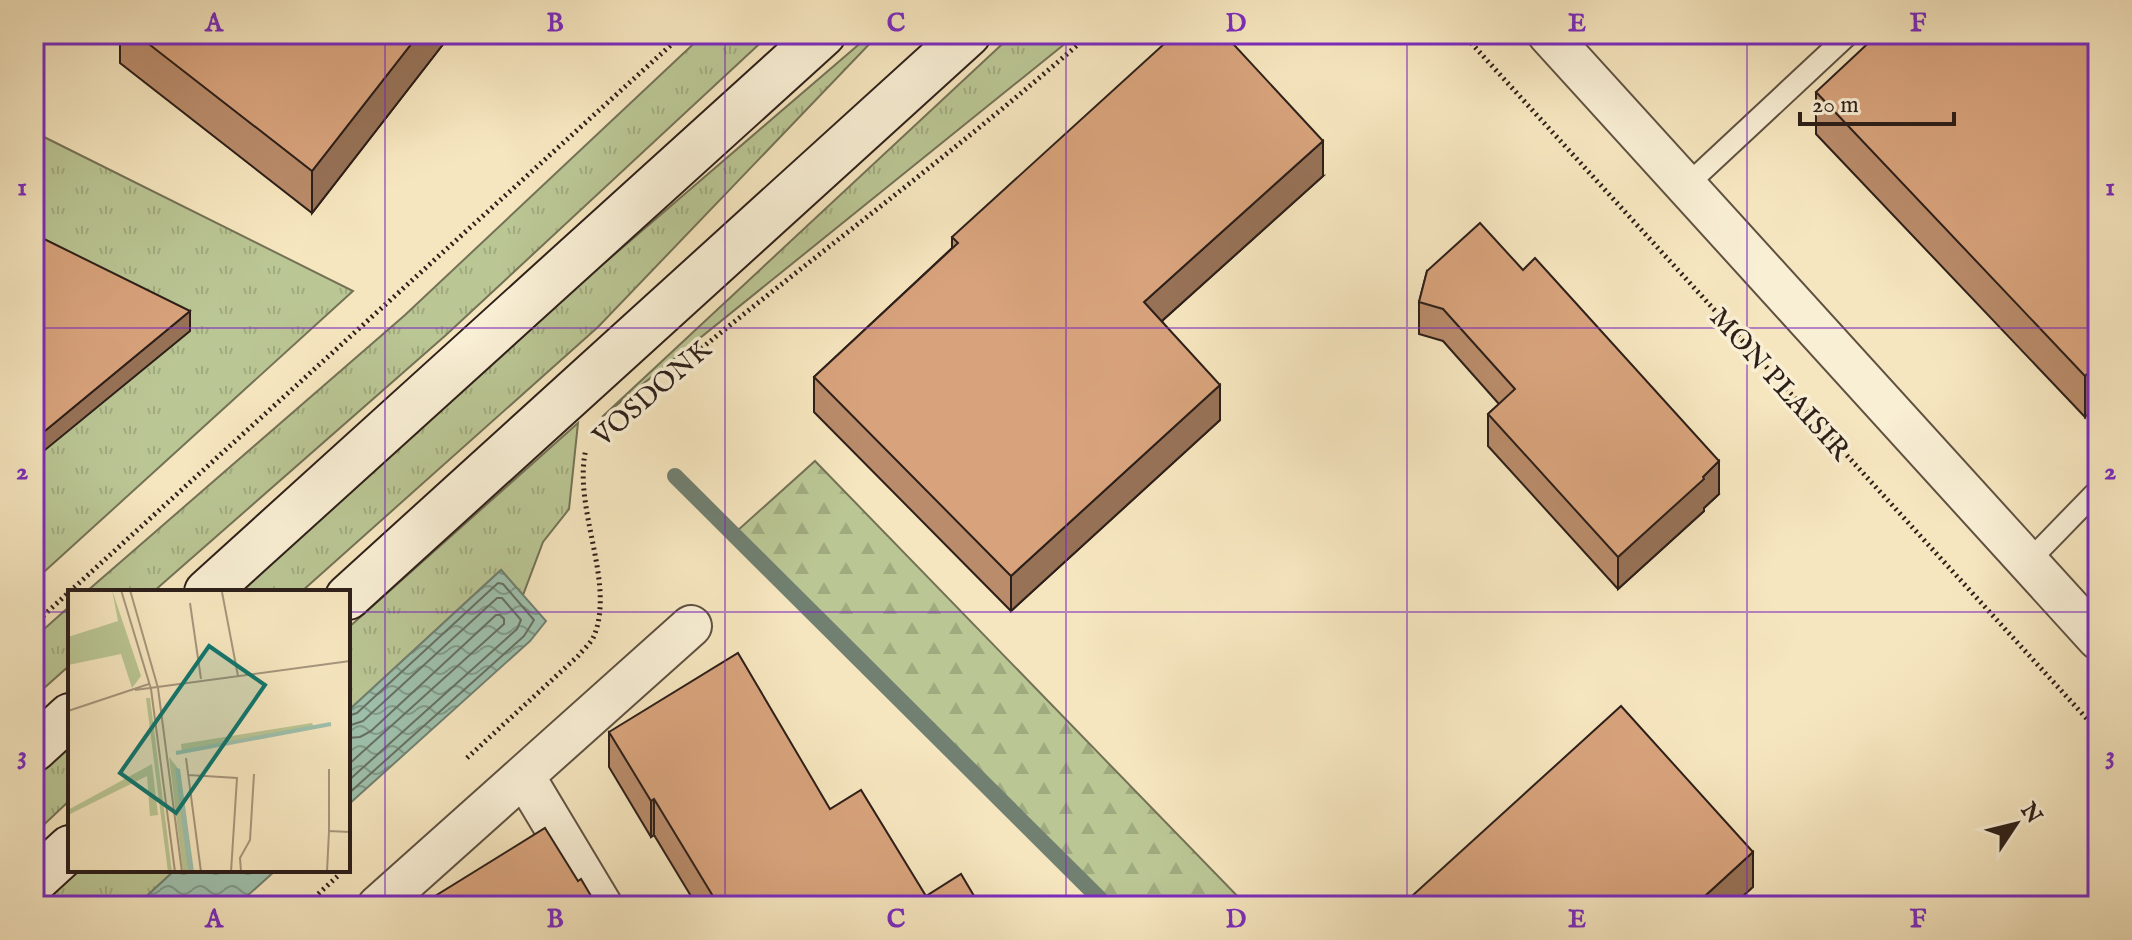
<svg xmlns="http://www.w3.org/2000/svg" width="2132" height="940" font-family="'IM FELL English',serif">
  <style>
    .grass { fill: url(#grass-tufts); stroke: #747256; stroke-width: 2 }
    .forest { fill: url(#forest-firs); stroke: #747256; stroke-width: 2 }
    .water { fill: url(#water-waves); stroke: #718071; stroke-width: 2 }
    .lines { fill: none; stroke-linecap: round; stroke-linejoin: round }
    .shore { stroke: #667062; stroke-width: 2 }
    .stream { stroke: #718071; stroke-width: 16 }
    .service-casing { stroke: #5f5142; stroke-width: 24 }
    .minor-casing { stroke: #5f5142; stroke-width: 44 }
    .secondary-casing { stroke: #2d1f19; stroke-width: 48 }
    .path { stroke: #2d1f19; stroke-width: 5; stroke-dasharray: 2 4; stroke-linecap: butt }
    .service { stroke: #f9efd5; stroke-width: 20 }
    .minor { stroke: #f9efd5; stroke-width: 40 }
    .secondary { stroke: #f9efd5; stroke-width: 44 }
    .wall { fill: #ba8c6b; stroke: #2d1f19; stroke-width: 2 }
    .shaded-wall { fill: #977257; stroke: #2d1f19; stroke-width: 2 }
    .building { fill: #d8a37c; stroke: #2d1f19; stroke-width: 2 }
    .grid { fill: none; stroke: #7b2cbf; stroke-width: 2; stroke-opacity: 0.55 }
    .labels { text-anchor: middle; stroke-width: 7; stroke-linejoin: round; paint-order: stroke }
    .street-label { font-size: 28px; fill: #2d1f19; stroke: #f9efd5 }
    .inset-river { fill: none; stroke: #9ec0ac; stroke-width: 4 }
    .inset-road { fill: none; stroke: #a6967d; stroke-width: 2 }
    .view { fill: #0f766e; fill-opacity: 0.15; stroke: #0f766e; stroke-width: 4 }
    .inset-edge { fill: none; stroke: #2d1f19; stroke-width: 4 }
    .neatline { fill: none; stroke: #7b2cbf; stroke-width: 3 }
    .grid-label { font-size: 26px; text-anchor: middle; font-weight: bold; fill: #7b2cbf }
  </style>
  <defs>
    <pattern id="grass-tufts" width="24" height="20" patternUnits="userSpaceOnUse" patternTransform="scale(2)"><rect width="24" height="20" fill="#bac694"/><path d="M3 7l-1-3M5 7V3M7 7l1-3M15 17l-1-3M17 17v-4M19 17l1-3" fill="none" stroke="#a0aa7f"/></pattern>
    <pattern id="forest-firs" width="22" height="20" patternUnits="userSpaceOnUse" patternTransform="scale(2)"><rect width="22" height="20" fill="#bac694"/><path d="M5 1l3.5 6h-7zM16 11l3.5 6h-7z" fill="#a0aa7f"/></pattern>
    <pattern id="water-waves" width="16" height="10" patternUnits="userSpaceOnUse" patternTransform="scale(2)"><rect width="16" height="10" fill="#9ec0ac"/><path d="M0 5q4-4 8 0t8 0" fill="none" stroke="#819b8b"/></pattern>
  </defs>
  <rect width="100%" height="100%" fill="#f6e6bf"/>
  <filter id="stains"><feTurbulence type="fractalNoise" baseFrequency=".0025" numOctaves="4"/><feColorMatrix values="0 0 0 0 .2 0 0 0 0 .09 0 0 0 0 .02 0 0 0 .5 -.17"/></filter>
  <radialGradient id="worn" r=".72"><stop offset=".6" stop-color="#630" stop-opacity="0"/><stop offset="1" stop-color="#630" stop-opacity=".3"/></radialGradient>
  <!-- grass -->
  <path class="grass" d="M704 34H770L446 335 153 592H86L405 315Z
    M871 34H879L598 327 301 592H235L495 357Z
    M1013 34H1077L602 417Z
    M34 132 353 291 34 581Z
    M578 423 569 509 543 542 523 595 501 570 348 711V628Z
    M70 606V665L34 697V638Z
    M70 741V800L34 834V776Z
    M77 870H175L136 906H37Z"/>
  <!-- forest -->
  <path class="forest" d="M815 461 1247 906H1113L737 531Z"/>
  <!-- water -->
  <path class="water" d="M501 570 546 621 530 641 348 805V711Z
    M175 870H276L236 906H136Z"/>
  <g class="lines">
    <!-- shore -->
    <path class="shore" d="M348 716 357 713 498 583 503 584 534 620 524 636 348 794
      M348 726 363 721 497 598H502L521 620 517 629 348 781
      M348 738 360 737 371 731 496 615H500L504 619V624L348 765"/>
    <!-- stream -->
    <path class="stream" d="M675 476 1107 906"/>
    <!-- service casing -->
    <g class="service-casing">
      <path id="service" d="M1686 186 1849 34
        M2028 562 2098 490"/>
    </g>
    <!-- minor casing -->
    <g class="minor-casing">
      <path id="minor" d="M1548 34 2098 639
        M524 776 602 906
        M378 906 691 626"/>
    </g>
    <!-- secondary casing -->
    <g class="secondary-casing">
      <path id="secondary" d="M207 592 823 34
        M348 597 968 34
        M34 749 70 716
        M34 881 70 848"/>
    </g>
    <!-- path -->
    <path class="path" d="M1463 34 2098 731
      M692 356C824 248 962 147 1090 34
      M34 624 683 34
      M467 758 578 656C583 650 591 643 594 636 616 582 572 507 586 449
      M305 906 340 874"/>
    <!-- service -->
    <use href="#service" class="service"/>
    <!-- minor -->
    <use href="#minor" class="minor"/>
    <!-- secondary -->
    <use href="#secondary" class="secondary"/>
  </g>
  <!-- wall -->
  <path class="wall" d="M120 34H451L312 213 120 63Z
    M2098 34 2085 417 1816 134V92Z
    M1323 176 1162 321 1220 420 1011 611 814 412V377L952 248V237Z
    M1427 271 1719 494 1704 508V511L1618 589 1488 446V414L1499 404 1443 341 1419 334V302Z
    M609 732 830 809 926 896 980 906H697L654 835 651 837 609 767Z"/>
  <!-- shaded-wall -->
  <path class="shaded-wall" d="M419 34H451L312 213V171Z
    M1323 141V176L1144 337V302Z
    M190 311V331L34 459V440Z
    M2098 364V405L2085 417V376Z
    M1220 385V420L1011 611V576Z
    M1719 461V494L1704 508V511L1618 589V557Z
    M654 799V835L651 837V801Z
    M1753 852V887L1732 906H1694Z"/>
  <!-- building -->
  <path class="building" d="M136 34H419L312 171Z
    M1175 34H1224L1323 141 1144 302 1220 385 1011 576 814 377 958 243 952 237Z
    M1878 34H2098V364L2085 376 1816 92Z
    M1480 223 1523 270 1535 258 1719 461 1703 477 1704 479 1618 557 1488 414 1515 389 1443 309 1419 302 1427 271Z
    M34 234 190 311 34 440Z
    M738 653 830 809 861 790 926 896 961 874 980 906H719L654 799 651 801 609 732Z
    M1621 706 1753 852 1694 906H1401Z
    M545 828 578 881 581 879 597 906H419Z"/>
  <!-- grid -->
  <path class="grid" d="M385 34V906M725 34V906M1066 34V906M1407 34V906M1747 34V906M34 328H2098M34 612H70M348 612H2098"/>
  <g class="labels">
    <!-- street labels -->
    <g class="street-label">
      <text transform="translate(1781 383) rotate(48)" y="10">MON PLAISIR</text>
      <text transform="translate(651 392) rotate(-41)" y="10">VOSDONK</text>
    </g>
  </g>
  <!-- overview -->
  <g transform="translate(68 590)">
    <rect width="282" height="282" fill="#f6e6bf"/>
    <path d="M44 0 73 86 64 98 53 64 0 75V47L50 31ZM78 108H82L104 282H100ZM101 167 109 177 120 282H115ZM84 174 90 225 82 226 79 186 0 225V220Z" fill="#bac694"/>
    <path d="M244 133 246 138 238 140 114 162 113 154Z" fill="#bac694"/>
    <path d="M107 177 112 179 126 282H120Z" fill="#9ec0ac"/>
    <path class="inset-river" d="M108 163 263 134"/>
    <path class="inset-road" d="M53 0 83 99 107 282M62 0 90 98 114 282M154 2 170 86M122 13 133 89M67 100 282 71M0 121 81 94M118 168 133 282M261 179V241M120 185 169 188 163 282M173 282 172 268 182 250 186 184M259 282 261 241 282 242"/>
    <path class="view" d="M141 56 197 95 108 223 52 183Z"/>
    <rect width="282" height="282" class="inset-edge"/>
  </g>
  <!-- margin -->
  <rect width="2132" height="940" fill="none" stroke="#f6e6bf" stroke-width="88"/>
  <!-- north arrow -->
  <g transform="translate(2016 824) rotate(55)" stroke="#f9efd5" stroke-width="6" paint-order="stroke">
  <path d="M0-6L14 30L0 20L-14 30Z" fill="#2d1f19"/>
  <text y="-12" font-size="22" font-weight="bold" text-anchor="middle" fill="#2d1f19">N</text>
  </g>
  <!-- scale -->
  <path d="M1800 112v12h154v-12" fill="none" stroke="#2d1f19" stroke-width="4"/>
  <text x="1812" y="112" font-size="24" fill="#2d1f19" stroke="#f9efd5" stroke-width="6" paint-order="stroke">20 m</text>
  <rect x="44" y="44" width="2044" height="852" class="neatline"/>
  <g class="grid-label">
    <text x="214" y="31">A</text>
    <text x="555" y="31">B</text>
    <text x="896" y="31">C</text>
    <text x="1236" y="31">D</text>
    <text x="1577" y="31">E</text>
    <text x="1918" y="31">F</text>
    <text x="22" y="195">1</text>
    <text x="2110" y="195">1</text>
    <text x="22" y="479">2</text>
    <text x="2110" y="479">2</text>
    <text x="22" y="763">3</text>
    <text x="2110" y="763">3</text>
    <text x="214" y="927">A</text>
    <text x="555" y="927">B</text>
    <text x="896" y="927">C</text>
    <text x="1236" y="927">D</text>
    <text x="1577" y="927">E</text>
    <text x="1918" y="927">F</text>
  </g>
  <rect width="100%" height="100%" filter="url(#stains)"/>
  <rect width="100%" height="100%" fill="url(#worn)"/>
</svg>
